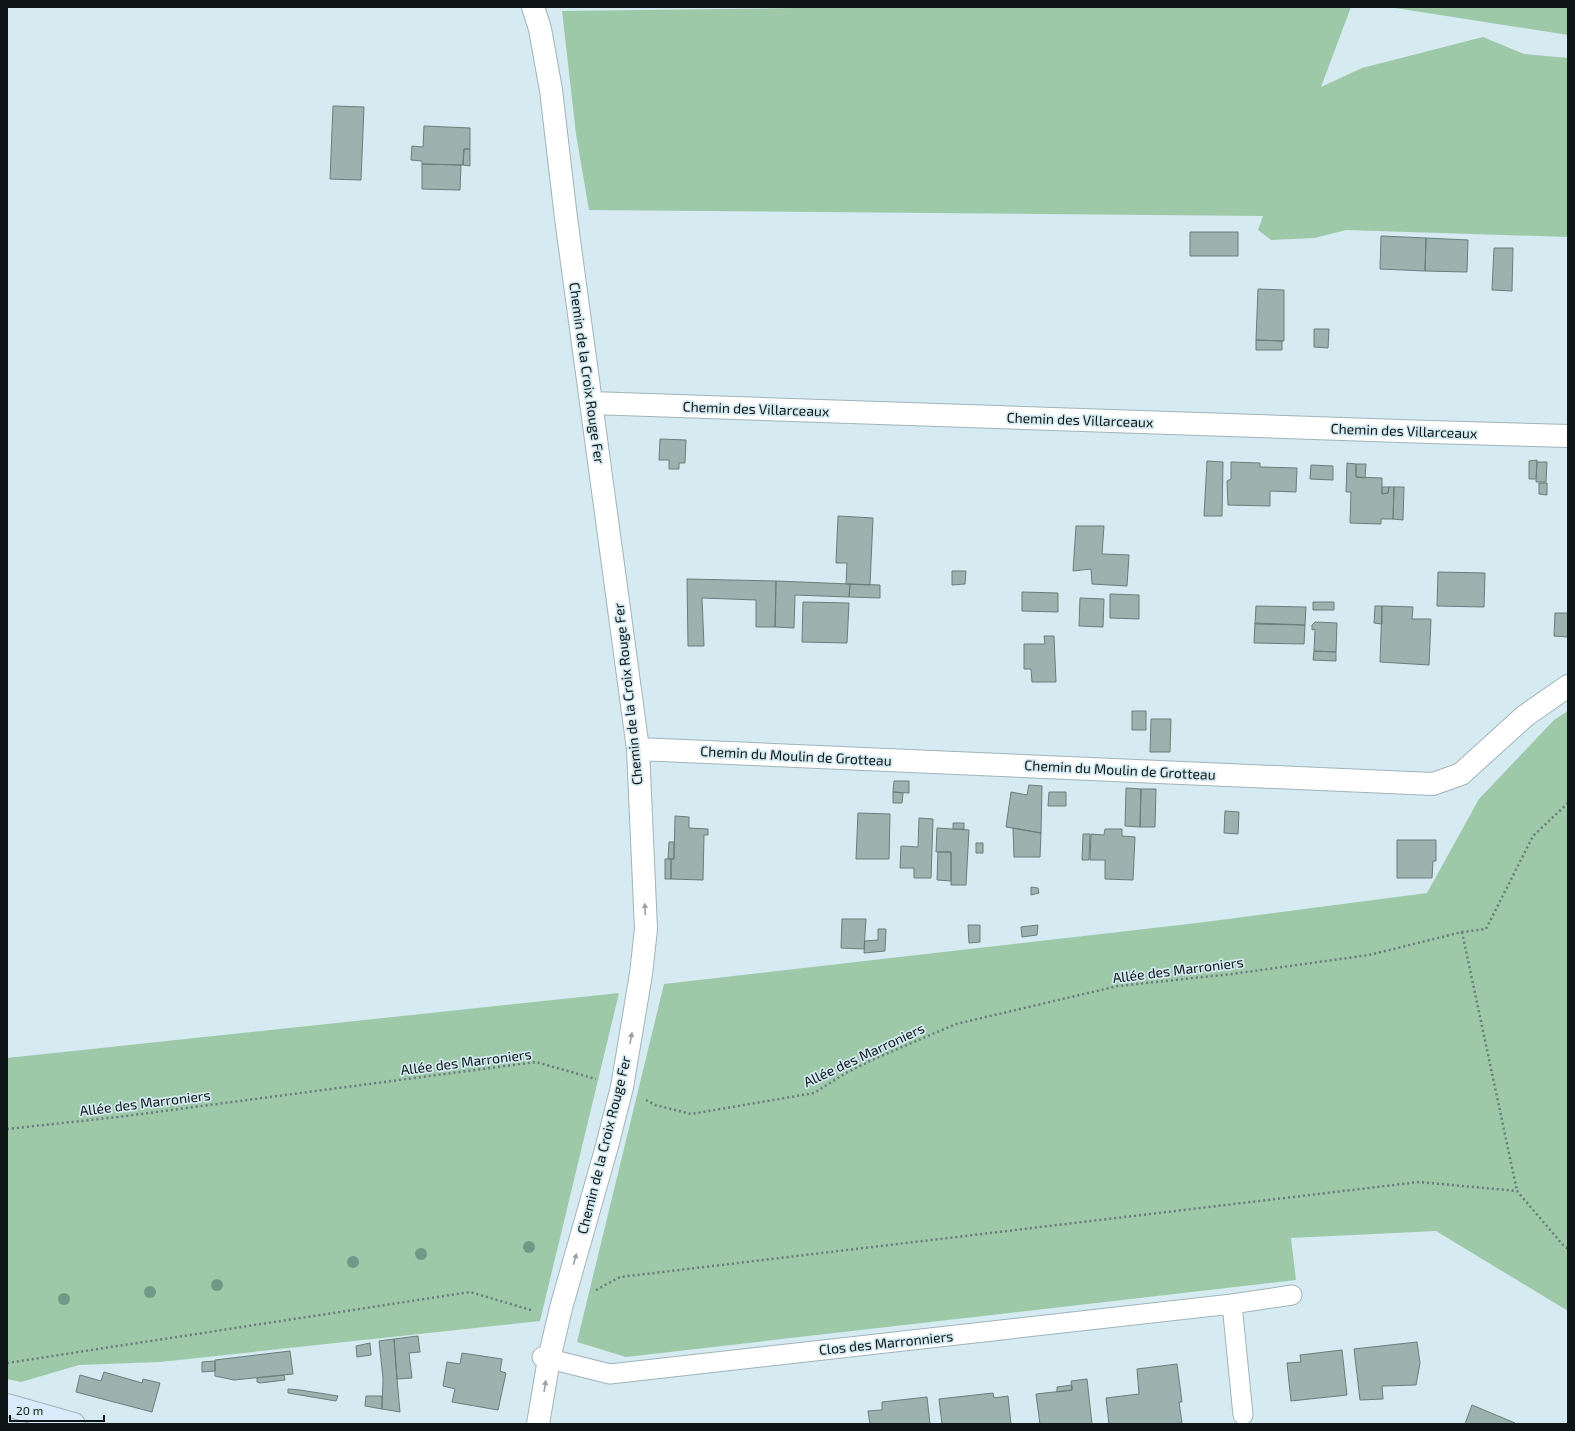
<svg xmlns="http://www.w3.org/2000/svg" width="1575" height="1431" font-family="'Exo 2',sans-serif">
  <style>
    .green { fill: #9dc9a9 }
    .building { fill: #9cb2af; stroke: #697e7b }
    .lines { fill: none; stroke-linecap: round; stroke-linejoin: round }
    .lane-casing { stroke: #a0b4ba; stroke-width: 21 }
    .street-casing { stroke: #a0b4ba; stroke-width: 24 }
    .secondary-casing { stroke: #a0b4ba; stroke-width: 24 }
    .path { stroke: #6b7a7e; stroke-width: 2.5; stroke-dasharray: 2 3; stroke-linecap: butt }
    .lane { stroke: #fff; stroke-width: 19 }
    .street { stroke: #fff; stroke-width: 22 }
    .secondary { stroke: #dbebfe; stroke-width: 22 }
    .tree { fill: #719988 }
    .oneway { fill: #9ea1a2 }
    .labels { text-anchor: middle; stroke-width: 3.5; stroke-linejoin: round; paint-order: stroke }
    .street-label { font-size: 14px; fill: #0d1517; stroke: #d5eaf1 }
  </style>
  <rect width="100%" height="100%" fill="#d5eaf1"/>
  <!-- green -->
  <path class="green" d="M872 7H1351L1321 87 1362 68 1483 37 1524 54 1568 58V237L1346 230 1315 238 1271 240 1258 230 1263 216 589 210 576 134 562 11Z
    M1389 7H1568V35Z
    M1568 711V1311L1436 1231 1291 1238 1296 1280 626 1357 577 1342 664 984 1197 923 1427 893 1479 799 1554 720Z
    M619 993 540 1321 160 1362 79 1365 21 1382 7 1379V1058Z"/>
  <!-- building -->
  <path class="building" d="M333 106 364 107 361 180 330 179Z
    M424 126 470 128V149H464L463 165 422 164V161L411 160 412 146 423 147Z
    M464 149H470V166L463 165Z
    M422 164 461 165 460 190 422 189Z
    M1190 232H1238V256H1190Z
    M1381 236 1426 238 1425 271 1380 269Z
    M1426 238 1468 240 1467 272 1425 271Z
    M1494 248H1513L1512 291 1492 290Z
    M1258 289 1284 290V341L1256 340Z
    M1314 329H1329L1328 348 1314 347Z
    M1256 340 1282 341V350H1256Z
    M660 439 686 440 685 463H679V469H669V460H659Z
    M1537 460 1536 479H1529V461Z
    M1207 461 1223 462 1222 516H1204Z
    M1231 462 1260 463V467L1297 468 1296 492 1270 491V506L1228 505 1227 481 1231 479Z
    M1537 462H1547L1546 482H1536Z
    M1347 463 1356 464V477L1382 478V494L1388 493 1389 487H1394L1393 519H1381V524L1350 523 1351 492H1346Z
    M1356 464H1366L1365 478 1356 477Z
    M1311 465 1333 466V480L1310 479Z
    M1539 483H1547V495L1539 494Z
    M1382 487H1389L1388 493 1382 494Z
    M1394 487H1404L1403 520 1393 519Z
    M838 516 873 518 870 585 846 584 847 563H836Z
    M1076 526H1104L1102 554 1129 555 1127 586 1092 584 1091 569 1073 571Z
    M952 571H966L965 584 952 585Z
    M1438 572 1485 573 1484 607 1437 606Z
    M687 579 776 581 775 627H756V600L702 598 704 646H688Z
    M776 581 850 584 849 597 795 595 794 628 775 627Z
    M850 584 880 585V598L849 597Z
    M1022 592 1058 593V612L1022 611Z
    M1110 594 1139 595V619L1110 618Z
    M1080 598 1104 599 1103 627 1079 626Z
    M803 602 849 603 847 643 802 642Z
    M1313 602H1334V610H1313Z
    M1256 606 1306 607 1305 625 1255 624Z
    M1375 606H1382V624L1374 623Z
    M1382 606 1413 607 1412 619H1431L1429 665 1380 662Z
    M1555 613H1568V637L1554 636Z
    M1315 622 1337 623 1336 652 1314 651 1315 629 1312 630V625Z
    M1255 623 1305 625 1304 644 1254 643Z
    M1044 636H1054L1056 682H1032L1031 669H1024V644H1045Z
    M1314 651 1336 652V661L1313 660Z
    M1132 711H1146V730H1132Z
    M1151 719H1171L1170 752H1150Z
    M894 781H909V793L893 792Z
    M1029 785 1042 786 1041 833 1006 827 1011 792 1027 795Z
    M1126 788 1141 789 1140 827 1125 826Z
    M1141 789H1156L1155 827H1140Z
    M893 792 903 793 902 803H893Z
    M1049 792H1066V806H1048Z
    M1225 811 1239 812 1238 834 1224 833Z
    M858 813 890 814 889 859H856Z
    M675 816 689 817V828L708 829V835H704L703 880 671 879V859H674Z
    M919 818 933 819 931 878H914V868H900L901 846 918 847Z
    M953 823H964V829H953Z
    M937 828 969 830 966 885H951V852H936Z
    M1013 828 1041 833 1040 857H1014Z
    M1105 829H1122V836L1135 837 1133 880 1105 879V860H1090L1091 834 1104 835Z
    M1083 834H1090L1089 860H1082Z
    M1397 840H1436V861H1433L1432 878H1397Z
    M669 842H674V859H668Z
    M976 843H983V853H976Z
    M938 852H951V881L937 880Z
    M665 859H671V879H665Z
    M1031 887 1038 888 1039 893 1031 895Z
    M842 919H866L864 949 841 948Z
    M968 925H980V942L969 943Z
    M1038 925 1037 935 1022 937 1021 927Z
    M878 929H886L885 951 864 953 865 941 878 940Z
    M418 1336 420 1352 409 1353 412 1378 397 1379 394 1339Z
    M394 1339 397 1379 400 1412 382 1409 383 1378 379 1341Z
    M1417 1342 1420 1363 1416 1385 1382 1386 1383 1399 1360 1400 1354 1349Z
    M370 1343 371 1355 357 1357 356 1346Z
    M1342 1350 1347 1395 1291 1401 1287 1363 1301 1362 1300 1355Z
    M290 1351 293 1374 234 1380 215 1376V1360Z
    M462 1353 502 1359 500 1371 506 1373 498 1410 452 1402 455 1389 443 1386 447 1362 460 1364Z
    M215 1361V1371L202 1372V1362Z
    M1177 1364 1182 1402H1179L1182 1423 1170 1424H1109L1106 1398 1139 1394 1137 1369Z
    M104 1372 142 1383 143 1379 160 1383 152 1412 76 1392 80 1375 101 1381Z
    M284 1375 285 1380 260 1383 257 1382V1378Z
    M1087 1379 1092 1424H1040L1036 1394 1072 1390 1071 1381Z
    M1072 1385V1390L1057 1392V1387Z
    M288 1389 300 1390 338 1396 336 1401 288 1393Z
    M993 1393 994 1398 1008 1396 1011 1424H942L939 1399Z
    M366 1396H382V1409L365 1406Z
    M927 1397 930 1424H870L868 1411 882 1410V1402Z
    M1472 1405 1515 1423 1514 1424H1465Z"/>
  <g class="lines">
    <!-- lane casing -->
    <g class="lane-casing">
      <path id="lane" d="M1232 1304 1292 1295
        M542 1357 610 1374 1232 1304 1243 1415"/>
    </g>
    <!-- street casing -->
    <g class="street-casing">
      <path id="street" d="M533 7 540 29 551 90 566 218 638 749 646 929 641 974 622 1087 607 1146 561 1308 549 1359 538 1424
        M592 403 1429 432 1568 436
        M638 749 1433 784 1461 774 1525 716 1568 686"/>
    </g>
    <!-- secondary casing -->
    <g class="secondary-casing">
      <path id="secondary" d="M7 1405 74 1424"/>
    </g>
    <!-- path -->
    <path class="path" d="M1462 932 1517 1191
      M646 1100 655 1105 691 1114 814 1093 846 1073 874 1059 956 1024 1118 986 1232 974 1369 955 1462 932 1486 929 1533 836 1568 803
      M7 1129 118 1117 536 1062 596 1079
      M596 1290 620 1277 1419 1182 1517 1191 1563 1245 1568 1249
      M7 1363 470 1292 531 1310"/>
    <!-- lane -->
    <use href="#lane" class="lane"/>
    <!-- street -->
    <use href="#street" class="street"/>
    <!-- secondary -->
    <use href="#secondary" class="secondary"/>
  </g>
  <!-- trees -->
  <g class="tree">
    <circle cx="529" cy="1247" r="6"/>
    <circle cx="421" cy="1254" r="6"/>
    <circle cx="353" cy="1262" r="6"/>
    <circle cx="217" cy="1285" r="6"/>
    <circle cx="150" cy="1292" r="6"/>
    <circle cx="64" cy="1299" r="6"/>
  </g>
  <!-- one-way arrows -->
  <defs><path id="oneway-solid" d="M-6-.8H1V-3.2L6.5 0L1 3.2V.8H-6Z"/></defs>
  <g class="oneway">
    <use href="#oneway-solid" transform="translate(645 909) rotate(-93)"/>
    <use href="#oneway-solid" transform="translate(631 1038) rotate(-80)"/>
    <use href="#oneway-solid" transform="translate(575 1259) rotate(-74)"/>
    <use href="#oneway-solid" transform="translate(545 1386) rotate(-81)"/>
  </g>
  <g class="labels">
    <!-- street labels -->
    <g class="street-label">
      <text transform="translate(587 373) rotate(82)" y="5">Chemin de la Croix Rouge Fer</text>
      <text transform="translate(756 409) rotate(2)" y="5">Chemin des Villarceaux</text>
      <text transform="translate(1080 420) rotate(2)" y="5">Chemin des Villarceaux</text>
      <text transform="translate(1404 431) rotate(2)" y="5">Chemin des Villarceaux</text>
      <text transform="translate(628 694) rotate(-96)" y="5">Chemin de la Croix Rouge Fer</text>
      <text transform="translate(796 756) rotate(3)" y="5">Chemin du Moulin de Grotteau</text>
      <text transform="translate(1120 770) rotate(3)" y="5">Chemin du Moulin de Grotteau</text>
      <text transform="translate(1178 970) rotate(-7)" y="5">Allée des Marroniers</text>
      <text transform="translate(864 1055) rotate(-25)" y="5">Allée des Marroniers</text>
      <text transform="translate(466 1062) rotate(-7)" y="5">Allée des Marroniers</text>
      <text transform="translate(145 1103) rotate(-7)" y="5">Allée des Marroniers</text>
      <text transform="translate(604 1145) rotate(-76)" y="5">Chemin de la Croix Rouge Fer</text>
      <text transform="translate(886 1343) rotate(-6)" y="5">Clos des Marronniers</text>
    </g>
  </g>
  <!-- border -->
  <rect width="1575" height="1431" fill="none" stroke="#0d1517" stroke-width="16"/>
  <!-- scale -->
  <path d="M10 1415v6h94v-6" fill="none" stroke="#0d1517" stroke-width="2"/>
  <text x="16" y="1415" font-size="12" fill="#0d1517" stroke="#d5eaf1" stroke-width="3" paint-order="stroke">20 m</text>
</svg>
